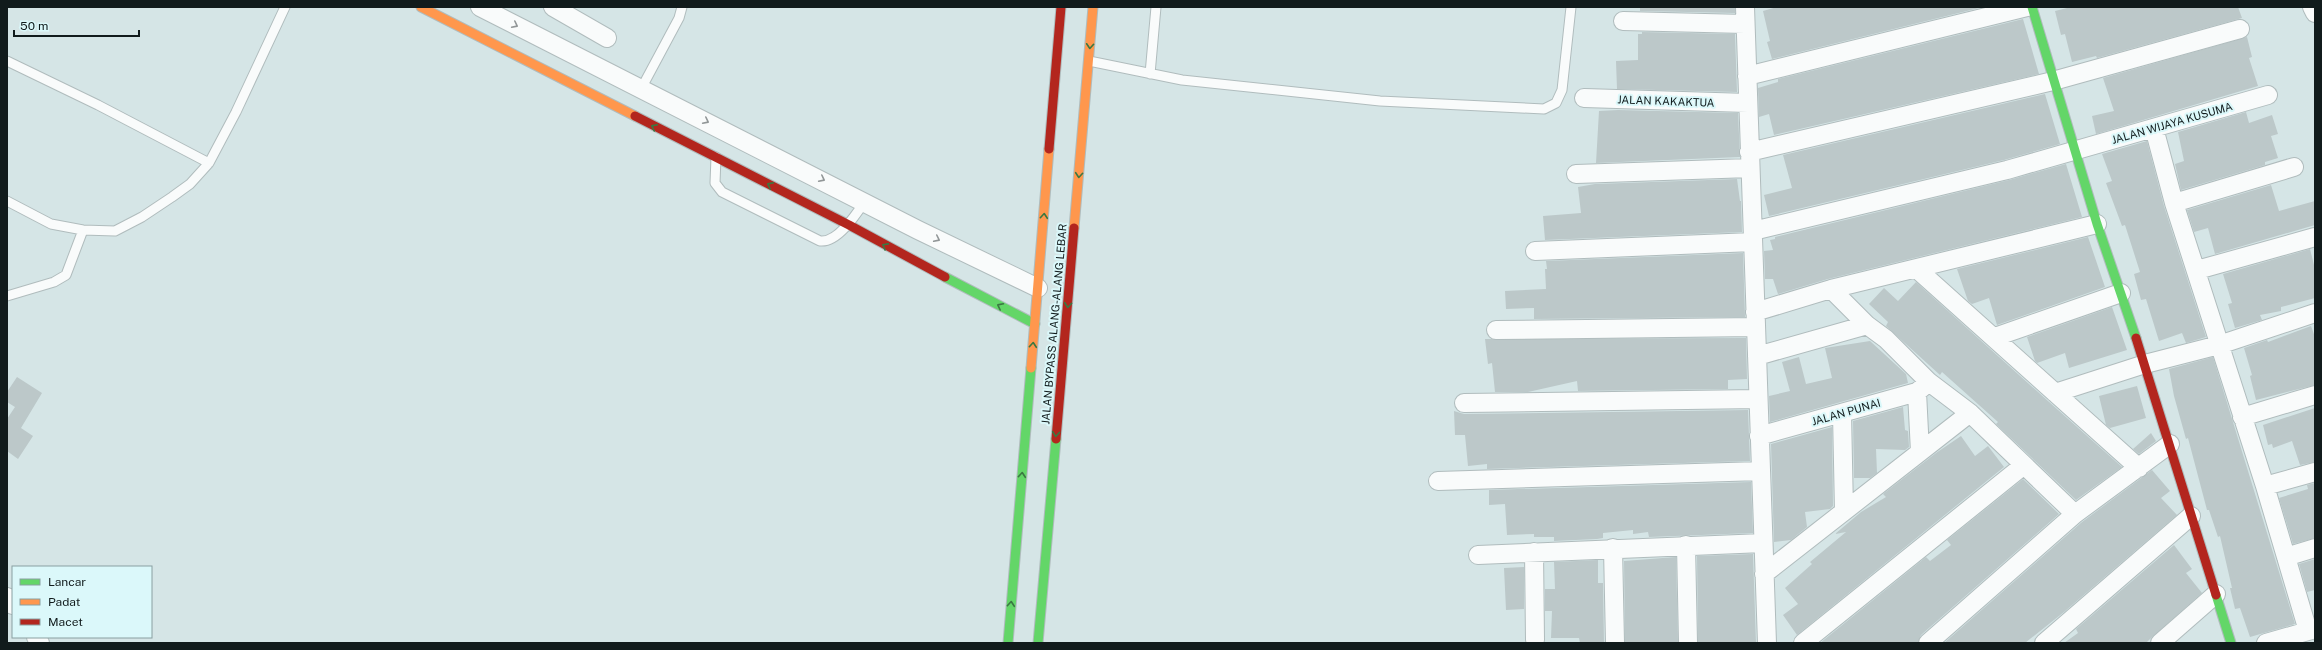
<svg xmlns="http://www.w3.org/2000/svg" width="2322" height="650" font-family="'Public Sans',sans-serif">
  <style>
    .building { fill: #bcc8c9 }
    .lines { fill: none; stroke-linecap: round; stroke-linejoin: round }
    .lane-casing { stroke: #b0bcbd; stroke-width: 11 }
    .street-casing { stroke: #b0bcbd; stroke-width: 20 }
    .fast-casing { stroke: #b0bcbd; stroke-width: 11 }
    .slow-casing { stroke: #b0bcbd; stroke-width: 11 }
    .jam-casing { stroke: #b0bcbd; stroke-width: 11 }
    .lane { stroke: #f9fbfb; stroke-width: 9 }
    .street { stroke: #f9fbfb; stroke-width: 18 }
    .fast { stroke: #63d668; stroke-width: 9 }
    .slow { stroke: #ff974d; stroke-width: 9 }
    .jam { stroke: #b3261e; stroke-width: 9 }
    .oneway { stroke: #919697 }
    .oneway2 { stroke: #3a7842 }
    .labels { text-anchor: middle; stroke-width: 4; stroke-linejoin: round; paint-order: stroke }
    .street-label { font-size: 11px; fill: #111b1c; stroke: #dbf8fa }
  </style>
  <rect width="100%" height="100%" fill="#d5e5e6"/>
  <!-- building -->
  <path class="building" d="M1640 7H1735V13L1640 11Z
    M1777 7H1983L1772 59 1767 42 1770 41 1763 11Z
    M2071 7H2238L2242 18 2097 58 2096 56 2072 62 2065 34 2061 35 2055 11Z
    M2023 19 2039 74 1774 135 1769 114 1759 117 1758 88 1778 82V79Z
    M1642 32 1735 34 1737 92 1617 89 1616 61 1638 60V34H1642Z
    M2247 37 2252 57 2249 58 2258 86 2096 134 2092 116 2114 111 2103 78Z
    M2045 94 2060 144 2004 160 1769 216 1764 195 1792 188 1783 155Z
    M1618 110 1738 113 1740 157 1596 163 1599 111Z
    M2246 112 2249 123 2272 115 2278 134 2271 136 2278 158 2265 162V165L2181 190 2175 164 2184 161 2178 132Z
    M2147 141 2164 206 2206 337 2186 343 2182 333 2159 341 2146 299 2141 300 2134 274 2140 272 2125 225 2122 226 2106 183 2112 181 2102 154Z
    M2066 164 2082 217 1828 279 1778 294 1773 279H1765L1764 251 1773 250 1770 240 1775 239V237L2009 180Z
    M1737 179 1740 201H1741L1742 232 1545 240 1543 216 1581 213 1578 187 1595 184Z
    M2271 185 2279 211 2315 201V225L2215 254 2208 228 2194 232 2187 210Z
    M2088 237 2105 287 1997 325 1989 298 1972 304 1968 301 1957 269Z
    M2310 249 2315 269V298L2281 307V311L2260 315 2262 320 2235 328 2228 304 2232 303 2223 274Z
    M1743 253 1745 317 1534 319V308L1506 309 1505 291 1546 289 1545 269H1547L1546 261Z
    M1916 282 2048 401 2122 467 2076 500 1996 424 1998 422 1942 372 1940 375 1886 326 1888 322 1869 304 1884 288 1898 301Z
    M2112 307 2127 350 2069 368 2065 353 2037 363 2035 361 2027 337Z
    M2311 326 2315 337V385L2256 400 2250 376 2252 375 2244 348 2267 340 2268 342Z
    M1746 338 1747 379 1728 380V389L1578 391 1577 381 1528 392H1495L1492 363 1488 364 1485 339Z
    M1870 341 1906 374 1908 383 1770 422 1769 396 1790 391 1782 362 1799 357 1806 384 1832 378 1825 348Z
    M2213 357 2295 624 2250 637 2240 608 2235 609 2230 588H2232L2220 536 2218 537 2209 510H2207L2188 438 2186 439 2174 396 2169 369Z
    M17 377 42 393 21 428 33 436 18 459 7 451V419L15 407 7 402V392Z
    M2137 386 2146 418 2110 428 2106 425 2099 396Z
    M1903 407 1905 430 1908 431 1909 447 1905 450 1876 449 1877 473 1870 478H1854L1853 421Z
    M2315 408V462L2300 465 2292 441 2273 448 2272 444 2268 445 2263 425Z
    M1748 410 1750 461 1487 469V464L1468 466 1465 435H1455L1454 411 1464 414Z
    M1832 427 1833 506 1830 509 1805 512 1807 527 1791 540 1774 542 1771 444Z
    M2151 433 2156 441 2139 454 2133 449Z
    M1961 436 1975 456 1988 446 2004 467 1797 635 1783 615 1798 604 1785 588 1812 564 1810 562 1846 532 1835 534 1861 512 1886 497 1883 494 1936 453Z
    M2152 470 2170 491 2161 498 2177 515 2064 612 2025 643H1944L2082 522Z
    M2023 479 2059 514 1921 635 1918 643H1820L1926 557 1930 561 1951 545 1947 540Z
    M1751 482 1753 533 1649 537 1648 532 1633 534V530L1603 533V538L1597 539 1554 541V537H1534V534L1507 535 1505 504 1489 505V490Z
    M2315 483V538L2293 544 2279 498 2308 489 2307 485Z
    M2174 545 2192 569 2186 573 2202 593 2150 639 2146 643H2064L2078 633 2076 629Z
    M1753 554 1756 643H1698L1697 556Z
    M1676 557 1678 643H1625L1624 561Z
    M2315 559V590L2307 592 2299 564Z
    M1598 560V583H1603L1604 643H1580L1579 638H1551L1552 611H1545V589H1555L1554 562Z
    M1524 567V609L1506 610 1504 568Z"/>
  <g class="lines">
    <!-- lane casing -->
    <g class="lane-casing">
      <path id="lane" d="M7 61 98 105 209 163
        M1089 61 1182 80 1380 101 1544 109 1556 103 1562 90 1571 7
        M1150 74 1156 7
        M641 89 679 18 682 7
        M716 157 715 183 722 192 820 241C838 243 857 213 865 201
        M7 201 51 224 83 230 115 231 142 217 172 197 190 184 209 163 236 112 285 7
        M7 296 54 282 66 275 83 230"/>
    </g>
    <!-- street casing -->
    <g class="street-casing">
      <path id="street" d="M480 7 918 230 1038 288
        M553 7 607 38
        M1745 7 1767 643
        M2312 7 2315 13
        M1623 21 1745 24
        M1747 76 2027 7
        M1584 98 1748 103
        M2154 128 2174 203 2265 486 2308 631
        M1749 152 2053 81 2240 29
        M1576 174 1750 168
        M2174 203 2294 167
        M1753 231 2007 170 2268 95
        M1535 251 1753 242
        M1918 270 2139 468
        M2197 270 2315 237
        M1831 289 1867 325 1886 339 1929 382 1970 413 2075 514
        M1755 312 1831 289 2097 224
        M1496 330 1756 327
        M1995 337 2121 293
        M1757 356 1867 325
        M1917 392 1920 452
        M2055 393 2145 364 2219 345 2315 313
        M1464 403 1758 399
        M1842 413 1844 511
        M2242 417 2315 395
        M1759 436 1917 392 1929 382
        M1438 481 1761 471
        M2265 486 2315 472
        M1686 545 1688 643
        M1613 548 1615 643
        M1534 552 1535 640
        M1478 555 1763 543
        M2286 557 2315 548
        M1764 574 1970 413
        M7 597 13 605
        M36 637 40 643
        M1803 643 2024 465
        M1928 643 2075 514 2170 444
        M2044 643 2191 516
        M2160 643 2216 594
        M2266 643 2315 629"/>
    </g>
    <!-- fast casing -->
    <g class="fast-casing">
      <path id="fast" d="M2032 7 2097 224 2136 338
        M945 277 1035 324
        M2216 595 2231 643
        M1008 643 1031 368
        M1038 643 1056 439"/>
    </g>
    <!-- slow casing -->
    <g class="slow-casing">
      <path id="slow" d="M421 7 635 116
        M1074 228 1093 7
        M1031 368 1049 149"/>
    </g>
    <!-- jam casing -->
    <g class="jam-casing">
      <path id="jam" d="M635 116 849 225 945 277
        M1049 149 1061 7
        M2136 338 2216 595
        M1056 439 1074 228"/>
    </g>
    <!-- lane -->
    <use href="#lane" class="lane"/>
    <!-- street -->
    <use href="#street" class="street"/>
    <!-- fast -->
    <use href="#fast" class="fast"/>
    <!-- slow -->
    <use href="#slow" class="slow"/>
    <!-- jam -->
    <use href="#jam" class="jam"/>
  </g>
  <!-- one-way arrows -->
  <defs><path id="oneway-chevron" d="M-2-3.5L2.5 0L-2 3.5" fill="none" stroke-width="1.6" stroke-linecap="round" stroke-linejoin="round"/></defs>
  <g class="oneway">
    <use href="#oneway-chevron" transform="translate(515 25) rotate(27)"/>
    <use href="#oneway-chevron" transform="translate(706 121) rotate(27)"/>
    <use href="#oneway-chevron" transform="translate(822 179) rotate(27)"/>
    <use href="#oneway-chevron" transform="translate(937 239) rotate(26)"/>
  </g>
  <g class="oneway2">
    <use href="#oneway-chevron" transform="translate(1090 46) rotate(94)"/>
    <use href="#oneway-chevron" transform="translate(654 127) rotate(-154)"/>
    <use href="#oneway-chevron" transform="translate(1079 175) rotate(95)"/>
    <use href="#oneway-chevron" transform="translate(770 185) rotate(-153)"/>
    <use href="#oneway-chevron" transform="translate(1044 216) rotate(-85)"/>
    <use href="#oneway-chevron" transform="translate(885 246) rotate(-151)"/>
    <use href="#oneway-chevron" transform="translate(1068 305) rotate(95)"/>
    <use href="#oneway-chevron" transform="translate(1000 306) rotate(-153)"/>
    <use href="#oneway-chevron" transform="translate(1033 345) rotate(-85)"/>
    <use href="#oneway-chevron" transform="translate(1056 434) rotate(95)"/>
    <use href="#oneway-chevron" transform="translate(1022 475) rotate(-85)"/>
    <use href="#oneway-chevron" transform="translate(1011 604) rotate(-85)"/>
  </g>
  <g class="labels">
    <!-- street labels -->
    <g class="street-label">
      <text transform="translate(1666 101) rotate(2)" y="4">JALAN KAKAKTUA</text>
      <text transform="translate(2172 123) rotate(-16)" y="4">JALAN WIJAYA KUSUMA</text>
      <text transform="translate(1054 324) rotate(-85)" y="4">JALAN BYPASS ALANG-ALANG LEBAR</text>
      <text transform="translate(1846 412) rotate(-16)" y="4">JALAN PUNAI</text>
    </g>
  </g>
  <!-- border -->
  <rect width="2322" height="650" fill="none" stroke="#111b1c" stroke-width="16"/>
  <!-- legend -->
  <rect x="12" y="566" width="140" height="72" fill="#dbf8fa" stroke="#8aa0a1"/>
  <rect x="20" y="579" width="20" height="6" fill="#63d668" stroke="#8aa0a1"/>
  <text x="48" y="586" font-size="12" fill="#111b1c">Lancar</text>
  <rect x="20" y="599" width="20" height="6" fill="#ff974d" stroke="#8aa0a1"/>
  <text x="48" y="606" font-size="12" fill="#111b1c">Padat</text>
  <rect x="20" y="619" width="20" height="6" fill="#b3261e" stroke="#8aa0a1"/>
  <text x="48" y="626" font-size="12" fill="#111b1c">Macet</text>
  <!-- scale -->
  <path d="M14 30v6h125v-6" fill="none" stroke="#111b1c" stroke-width="2"/>
  <text x="20" y="30" font-size="12" fill="#111b1c" stroke="#dbf8fa" stroke-width="3" paint-order="stroke">50 m</text>
</svg>
